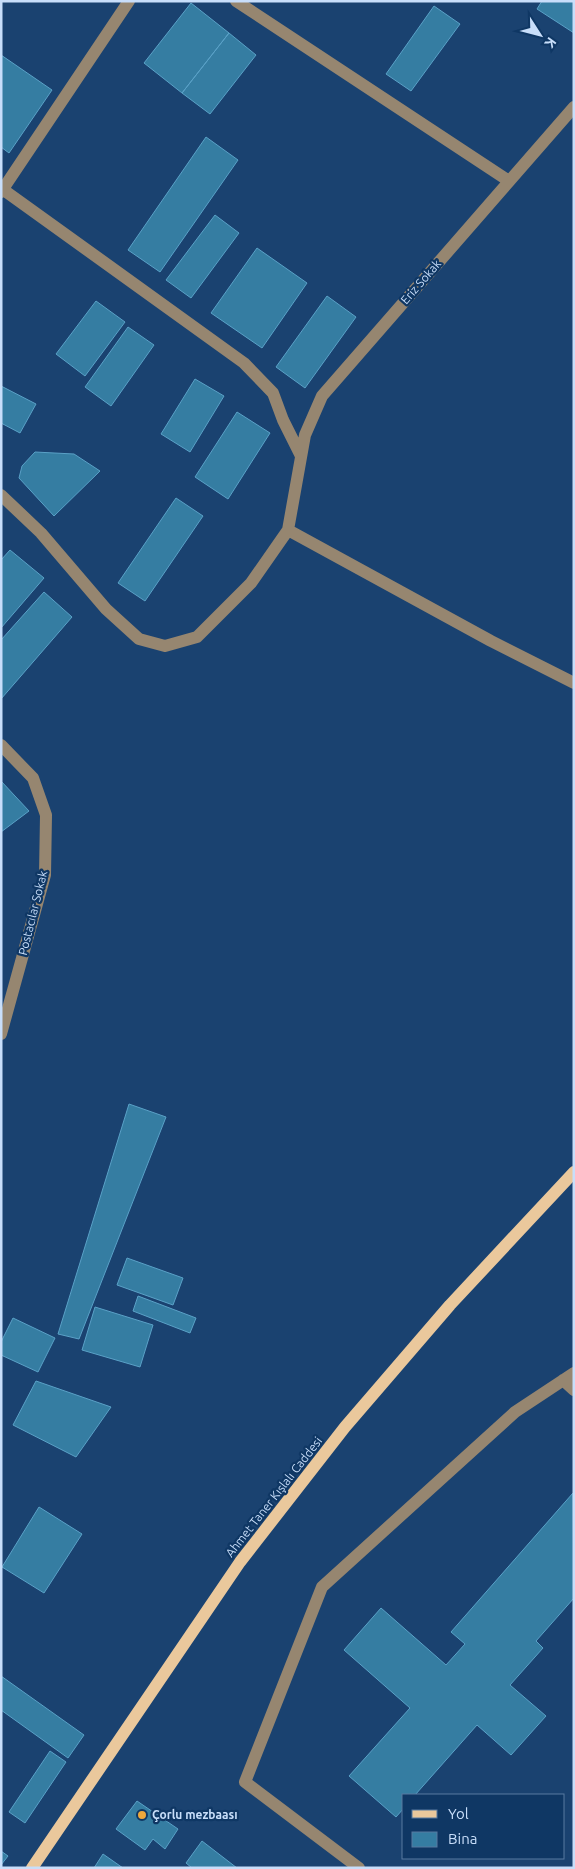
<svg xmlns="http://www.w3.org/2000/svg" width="575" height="1869" font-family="Ubuntu,sans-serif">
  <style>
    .building { fill: #357da2; stroke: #5aa1c7 }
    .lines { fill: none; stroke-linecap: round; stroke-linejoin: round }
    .minor { stroke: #968670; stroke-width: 12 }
    .major { stroke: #eac89c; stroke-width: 12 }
    .poi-dot { fill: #eda83c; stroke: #0f3764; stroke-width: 2 }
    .labels { text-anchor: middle; stroke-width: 4.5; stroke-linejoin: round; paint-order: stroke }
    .street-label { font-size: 12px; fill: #c8defa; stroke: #0f3764 }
    .poi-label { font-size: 12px; font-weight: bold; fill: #c8defa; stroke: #0f3764; text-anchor: start }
  </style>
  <rect width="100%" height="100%" fill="#1a4270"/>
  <!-- building -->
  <path class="building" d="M542 1H574V33L537 9Z
    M191 3 229 33 182 93 144 63Z
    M434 6 460 24 411 91 386 74Z
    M229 33 256 55 210 114 182 93Z
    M1 55 52 90 9 153 1 147Z
    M206 137 238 160 160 272 128 250Z
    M215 215 239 233 191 298 166 280Z
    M257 248 307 283 262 348 211 313Z
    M327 296 356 317 305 388 276 367Z
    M96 301 125 322 85 376 56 354Z
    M128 327 154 345 111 406 85 387Z
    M195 379 224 396 190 452 161 434Z
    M1 386 36 404 20 433 1 423Z
    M237 412 270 433 228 499 195 477Z
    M35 452 74 454 100 471 54 516 19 478 22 466Z
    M176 498 203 516 145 601 118 583Z
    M10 550 44 578 1 628V560Z
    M44 592 72 617 1 699V640Z
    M1 781 29 811 1 832Z
    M129 1104 166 1117 79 1339 58 1334Z
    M127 1258 183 1278 173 1305 117 1285Z
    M138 1296 196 1318 190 1333 133 1311Z
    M95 1307 153 1325 140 1367 82 1350Z
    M13 1318 55 1338 38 1372 1 1355V1342Z
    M36 1381 111 1407 76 1457 13 1425Z
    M573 1493 574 1598 536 1641 543 1648 510 1685 546 1716 511 1755 477 1725 415 1795H404V1808L396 1817 349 1776 410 1708 344 1650 381 1608 446 1665 465 1644 451 1632Z
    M39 1507 82 1534 44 1593 2 1567Z
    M1 1676 84 1735 68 1758 1 1710Z
    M50 1751 66 1762 25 1823 9 1812Z
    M137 1801 178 1829 165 1849 153 1839 145 1850 116 1829Z
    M202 1841 237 1868H192L186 1863Z
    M1 1851 8 1856 1 1865Z
    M103 1854 123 1868H94Z"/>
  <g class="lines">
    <!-- minor -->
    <path class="minor" d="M236 1 509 181
      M1 188 244 363 273 393 283 420 301 456
      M1 192 129 1
      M1 495 41 533 106 609 139 639 165 646 197 637 251 583 288 530 305 435 322 396 574 107
      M288 530 491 641 574 683
      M1 745 33 778 46 815 45 875 1 1034
      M563 1380 574 1390
      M359 1868 245 1782 322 1587 515 1412 574 1373"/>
    <!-- major -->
    <path class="major" d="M32 1868 240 1562 345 1427 450 1305 574 1172"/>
  </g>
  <!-- markers -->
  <circle class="poi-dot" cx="142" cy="1815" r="5"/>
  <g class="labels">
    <!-- street labels -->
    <g class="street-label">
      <text transform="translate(421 282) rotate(-49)" y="4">Eriz Sokak</text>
      <text transform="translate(33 913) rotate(-76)" y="4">Postacılar Sokak</text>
      <text transform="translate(274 1497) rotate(-52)" y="4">Ahmet Taner Kışlalı Caddesi</text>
    </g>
    <!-- poi labels -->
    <g class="poi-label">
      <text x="152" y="1819">Çorlu mezbaası</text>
    </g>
  </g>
  <!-- border -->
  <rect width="575" height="1869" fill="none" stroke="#c8defa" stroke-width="5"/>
  <!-- legend -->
  <rect x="402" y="1794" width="162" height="65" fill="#0f3764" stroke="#597aa0"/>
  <rect x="412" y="1810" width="25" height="8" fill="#eac89c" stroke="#597aa0"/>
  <text x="448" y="1819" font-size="15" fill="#c8defa">Yol</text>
  <rect x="412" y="1832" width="25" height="15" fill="#357da2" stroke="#597aa0"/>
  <text x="448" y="1844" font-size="15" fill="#c8defa">Bina</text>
  <!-- north arrow -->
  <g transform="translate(540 35) rotate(126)" stroke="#0f3764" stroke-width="4" paint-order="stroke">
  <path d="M0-4L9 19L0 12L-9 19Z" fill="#c8defa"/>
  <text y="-8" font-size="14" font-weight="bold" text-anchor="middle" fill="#c8defa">K</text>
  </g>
</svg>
